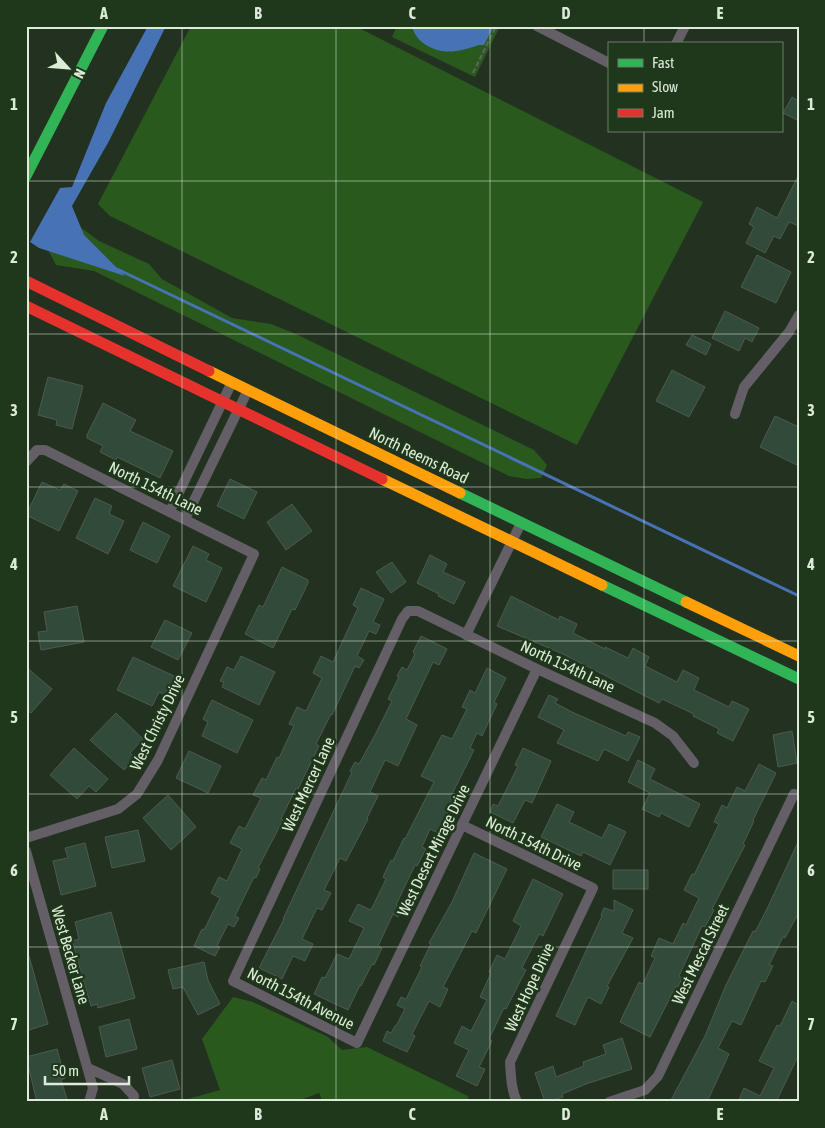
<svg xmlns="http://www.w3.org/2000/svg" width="825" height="1128" font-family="'Asap Condensed',sans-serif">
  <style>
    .green { fill: #2a591e }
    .water { fill: #4772b4 }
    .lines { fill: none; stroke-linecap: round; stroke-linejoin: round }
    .stream { stroke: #4772b4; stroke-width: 3 }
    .building { fill: #324a3a; stroke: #4d5b4f }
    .path { stroke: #626361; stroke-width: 2; stroke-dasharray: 5 2.5; stroke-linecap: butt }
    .street { stroke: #645f66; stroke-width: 10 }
    .fast { stroke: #30b455; stroke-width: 11 }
    .slow { stroke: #ff9f0a; stroke-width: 11 }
    .jam { stroke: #e5322d; stroke-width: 11 }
    .grid { fill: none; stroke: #ddebd9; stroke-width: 1; stroke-opacity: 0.55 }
    .labels { text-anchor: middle; stroke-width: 5; stroke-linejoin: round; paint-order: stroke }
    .street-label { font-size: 16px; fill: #ddebd9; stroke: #1f371a }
    .neatline { fill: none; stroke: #ddebd9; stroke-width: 2 }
    .grid-label { font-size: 16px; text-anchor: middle; font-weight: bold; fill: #ddebd9 }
  </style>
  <rect width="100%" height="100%" fill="#233120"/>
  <!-- green -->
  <path class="green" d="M191 26H355L703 202 577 445 110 216 98 204Z
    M397 26H500L475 77 392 37Z
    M68 218 99 241 149 264 162 279 232 318 271 324 296 334 534 450 547 465 541 478 526 479 509 476 94 271 56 265 44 242Z
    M233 997 253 1002 328 1037 342 1050 367 1047 468 1096 469 1102H323L319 1093 295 1102H177L220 1090 202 1039Z"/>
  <!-- water -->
  <path class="water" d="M148 26H166L109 141 72 206 84 235 125 276 39 248 30 242 60 188 72 187 106 103Z
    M412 26H494L484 45H479C472 47 464 50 456 51 439 54 416 45 412 26Z"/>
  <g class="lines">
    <!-- stream -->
    <path class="stream" d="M117 269 799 596"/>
  </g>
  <!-- building -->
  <path class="building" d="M792 97 799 101V121L783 113Z
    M799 174V226L789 222 780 239 774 236 765 253 746 243 754 227 749 224 757 207 777 218Z
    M757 255 791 272 776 303 741 287Z
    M725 311 759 328 752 342 745 338 739 351 712 338Z
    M692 335 711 344 706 355 686 345Z
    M672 370 705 387 689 417 656 401Z
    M48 377 83 386 72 429 56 425 57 420 38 415Z
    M103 403 136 420 130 431 173 451 160 478 117 457 116 460 100 452 103 446 87 438V435Z
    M775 416 799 427V466L760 447Z
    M230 479 257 492 244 519 217 506Z
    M42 482 60 490 64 484 78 491 59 531 26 515Z
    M95 498 112 506 109 514 124 521 108 554 76 538Z
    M292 504 312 531 286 550 267 522Z
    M143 522 170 536 157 563 130 550Z
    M193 546 209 554 206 560 222 568 206 602 173 586Z
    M430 555 447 564 443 572 465 582 454 604 438 596 439 594 417 583Z
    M392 562 406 582 391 593 376 572Z
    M282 567 308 580V583L295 610 292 609 273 648 245 634 259 605 263 607Z
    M361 588 384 599 373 622 380 625 376 634 369 631 357 656 364 660 359 668 355 666 332 715 331 714 316 744 319 746 298 789 296 788 281 819 283 820 258 868 260 869 256 878 254 877 235 916 239 918 234 927 228 924 217 946 220 947 215 956 194 946 202 929 204 930 220 898 211 893 219 877 227 881 242 849 230 843 239 826 245 829 261 798 253 795 262 778 266 780 277 757 279 758 294 726 289 724 297 707 306 711 322 678 313 673 321 656 333 662 358 608 353 605Z
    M511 596 559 620 560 616 577 624 573 633 605 649V647L628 658 633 648 649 657 645 666 677 682 683 670 699 678 694 690 729 707 732 701 749 709 733 741 717 733 719 729 693 716 694 714 662 699 659 703 563 654 497 626Z
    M77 606 84 642 41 650 38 632 47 631 44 612Z
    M165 620 192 633 178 660 151 647Z
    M421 636 447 649 439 665 433 662 406 719 417 725 398 766 385 760 370 792 378 796 367 818 368 819 346 861 340 858 324 890 331 893 322 910 317 908 302 939 313 944 305 961 293 956 282 979 259 968 284 919H283L352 772 350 771 355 762 359 764 375 735 392 701 388 699 399 677 397 676 402 667 407 670 415 654 413 652Z
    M241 656 275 672 259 705 222 687 224 682 220 681 227 667 234 670Z
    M133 657 174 676 165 695 159 692 152 706 117 690Z
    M26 667 52 689 31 713 26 709Z
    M487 668 506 678 494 702 497 704 482 736 477 733 470 748 474 750 450 798 454 800 438 833 430 829 422 847 426 849 417 866 415 865 396 905 402 908 398 917 393 914 378 946 382 948 374 965 372 964 361 986 360 985 348 1010 314 994 322 977 325 978 337 954 349 959 364 928 349 921 358 904 371 910 386 879 383 877 391 860 393 861 404 838 405 839 434 782 421 776 442 735 452 739 467 709 462 707 470 690 475 693Z
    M549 695 558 699 555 703 572 712 626 736 628 732 640 737 628 761 604 749 598 761 557 743 564 730 538 717Z
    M212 700 253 720 237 753 202 736 208 722 203 719Z
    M116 713 143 739 130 753 136 758 124 770 90 740Z
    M792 731 797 763 778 767 773 735Z
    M74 748 108 779 96 792 89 786 77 799 50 775Z
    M523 748 551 761 532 803 525 800 513 823 490 812 493 804 498 806 518 766 515 765Z
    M189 751 221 766 208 793 176 778Z
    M638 760 655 769 650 779 700 804 689 827 661 813 659 817 642 809 650 793 628 782Z
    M759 764 776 773 753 820 754 821 743 844 745 845 712 909 714 910 705 927 702 926 690 952 679 976 682 978 678 987 676 986 650 1037 620 1022 639 982 643 984 655 958 651 956 659 938 673 944 683 923 686 925 699 898 684 890 692 874 694 875 719 824 714 822 722 805 727 808 737 787 745 791Z
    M168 795 196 827 171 850 143 818Z
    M557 804 574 812 569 822 602 838 609 824 626 832 610 865 583 852 581 856 541 837Z
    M138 830 145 861 112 868 105 837Z
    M799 840V912L785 938 783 937 769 965 773 966 765 982 761 981 741 1025 732 1021 718 1048 729 1054 707 1102H670L705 1036 726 985 753 931 755 932 767 909Z
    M85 843 96 886 61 895 53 861 68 858 65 848Z
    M474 853 507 869 476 933 472 931 443 987 448 989 440 1007 429 1001 412 1034 415 1036 407 1052 383 1041 387 1031 391 1033 395 1026H396L405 1009 397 1005 401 997 406 999 422 967 420 966 431 944 429 943 452 902Z
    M613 870H648V889H613Z
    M533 879 563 894 543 936 539 934 522 968 526 970 506 1009 504 1008 489 1039 492 1041 479 1067 485 1069 477 1086 456 1076 469 1050 454 1043 462 1026 471 1031 487 1000 480 997 491 973 489 972 497 955 505 959 521 926 513 921Z
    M614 900 633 910 622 933 633 938 607 986 609 987 601 1004 588 997 575 1025 556 1016 602 916 601 915 604 908 614 911Z
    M111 912 135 998 98 1008 97 1004 91 1006 72 941 79 939 75 922Z
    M26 956H29L48 1024 26 1031Z
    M204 962 208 980 220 1004 198 1015 183 987 173 989 168 970Z
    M792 1001 799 1005V1054L776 1102H738L744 1088 760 1096 774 1068 759 1061 777 1025 780 1026Z
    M129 1019 137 1049 106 1057 99 1027Z
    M622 1038 632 1069 586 1084 562 1094 563 1097 545 1102 535 1073 553 1066 556 1077 584 1066 583 1062 606 1054 603 1045Z
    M57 1049 65 1078 61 1080 68 1102H37L26 1057Z
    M172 1060 180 1089 150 1097 142 1068Z"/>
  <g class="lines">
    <!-- path -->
    <path class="path" d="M473 73 496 26"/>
    <!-- street -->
    <path class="street" d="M537 26 609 63
      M676 44 685 26
      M735 414 744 387 789 332 799 315
      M26 462 37 450H45L254 554 158 760 137 794 118 809 26 838
      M170 511 232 382
      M185 519 248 390
      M466 635 521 523
      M537 669 357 1043 233 981 402 619 408 611H418L537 669 655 723 673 736 694 763
      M462 825 593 888 510 1062C511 1076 511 1089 517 1102
      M26 851 93 1088 89 1102
      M88 1068 123 1084 134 1096 133 1102
      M609 1102 645 1090 658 1076 794 794 799 796"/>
    <!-- fast -->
    <path class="fast" d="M26 176 103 26
      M460 493 686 602
      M602 585 799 679"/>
    <!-- slow -->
    <path class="slow" d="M209 371 460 493
      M382 479 602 585
      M686 602 799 656"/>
    <!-- jam -->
    <path class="jam" d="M26 281 209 371
      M26 306 382 479"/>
  </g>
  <!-- grid -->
  <path class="grid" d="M182 26V1102M336 26V1102M490 26V1102M644 26V44M644 131V1102M26 181H799M26 334H799M26 487H799M26 641H799M26 794H799M26 947H799"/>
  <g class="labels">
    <!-- street labels -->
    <g class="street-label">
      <text transform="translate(419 455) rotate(26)" y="6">North Reems Road</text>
      <text transform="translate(156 488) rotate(26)" y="6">North 154th Lane</text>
      <text transform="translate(568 666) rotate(25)" y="6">North 154th Lane</text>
      <text transform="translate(157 722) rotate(-64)" y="6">West Christy Drive</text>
      <text transform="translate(308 784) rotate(-65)" y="6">West Mercer Lane</text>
      <text transform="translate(534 843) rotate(26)" y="6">North 154th Drive</text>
      <text transform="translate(433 850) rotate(-64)" y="6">West Desert Mirage Drive</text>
      <text transform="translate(700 954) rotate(-64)" y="6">West Mescal Street</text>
      <text transform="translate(71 955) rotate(74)" y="6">West Becker Lane</text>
      <text transform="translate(529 987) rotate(-65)" y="6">West Hope Drive</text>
      <text transform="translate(301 998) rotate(27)" y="6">North 154th Avenue</text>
    </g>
  </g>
  <!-- border -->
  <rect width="825" height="1128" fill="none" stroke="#1f371a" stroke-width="55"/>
  <!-- legend -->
  <rect x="608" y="42" width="175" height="90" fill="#1f371a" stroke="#6b7f66"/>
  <rect x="618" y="59" width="25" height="8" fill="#30b455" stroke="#6b7f66"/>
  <text x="652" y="68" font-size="15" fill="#ddebd9">Fast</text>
  <rect x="618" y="84" width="25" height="8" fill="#ff9f0a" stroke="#6b7f66"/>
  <text x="652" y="92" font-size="15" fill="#ddebd9">Slow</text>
  <rect x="618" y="109" width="25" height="8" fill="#e5322d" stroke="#6b7f66"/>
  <text x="652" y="118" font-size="15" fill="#ddebd9">Jam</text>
  <!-- north arrow -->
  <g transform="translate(68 68) rotate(116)" stroke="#1f371a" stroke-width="4" paint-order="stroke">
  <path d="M0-4L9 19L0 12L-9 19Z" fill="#ddebd9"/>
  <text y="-8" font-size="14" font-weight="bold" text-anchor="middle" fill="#ddebd9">N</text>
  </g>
  <!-- scale -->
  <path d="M45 1076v8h84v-8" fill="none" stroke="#ddebd9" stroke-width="2.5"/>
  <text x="52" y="1076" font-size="15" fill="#ddebd9" stroke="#1f371a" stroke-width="4" paint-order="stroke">50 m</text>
  <rect x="28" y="28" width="770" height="1072" class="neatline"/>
  <g class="grid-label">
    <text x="104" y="19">A</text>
    <text x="258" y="19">B</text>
    <text x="412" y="19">C</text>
    <text x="566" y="19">D</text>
    <text x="720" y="19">E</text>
    <text x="14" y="110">1</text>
    <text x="811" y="110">1</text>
    <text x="14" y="263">2</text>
    <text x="811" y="263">2</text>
    <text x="14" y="416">3</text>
    <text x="811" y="416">3</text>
    <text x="14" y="570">4</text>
    <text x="811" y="570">4</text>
    <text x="14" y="723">5</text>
    <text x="811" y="723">5</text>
    <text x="14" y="876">6</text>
    <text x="811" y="876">6</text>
    <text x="14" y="1030">7</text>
    <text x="811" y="1030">7</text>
    <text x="104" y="1120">A</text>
    <text x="258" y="1120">B</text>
    <text x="412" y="1120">C</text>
    <text x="566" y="1120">D</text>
    <text x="720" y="1120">E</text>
  </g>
</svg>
